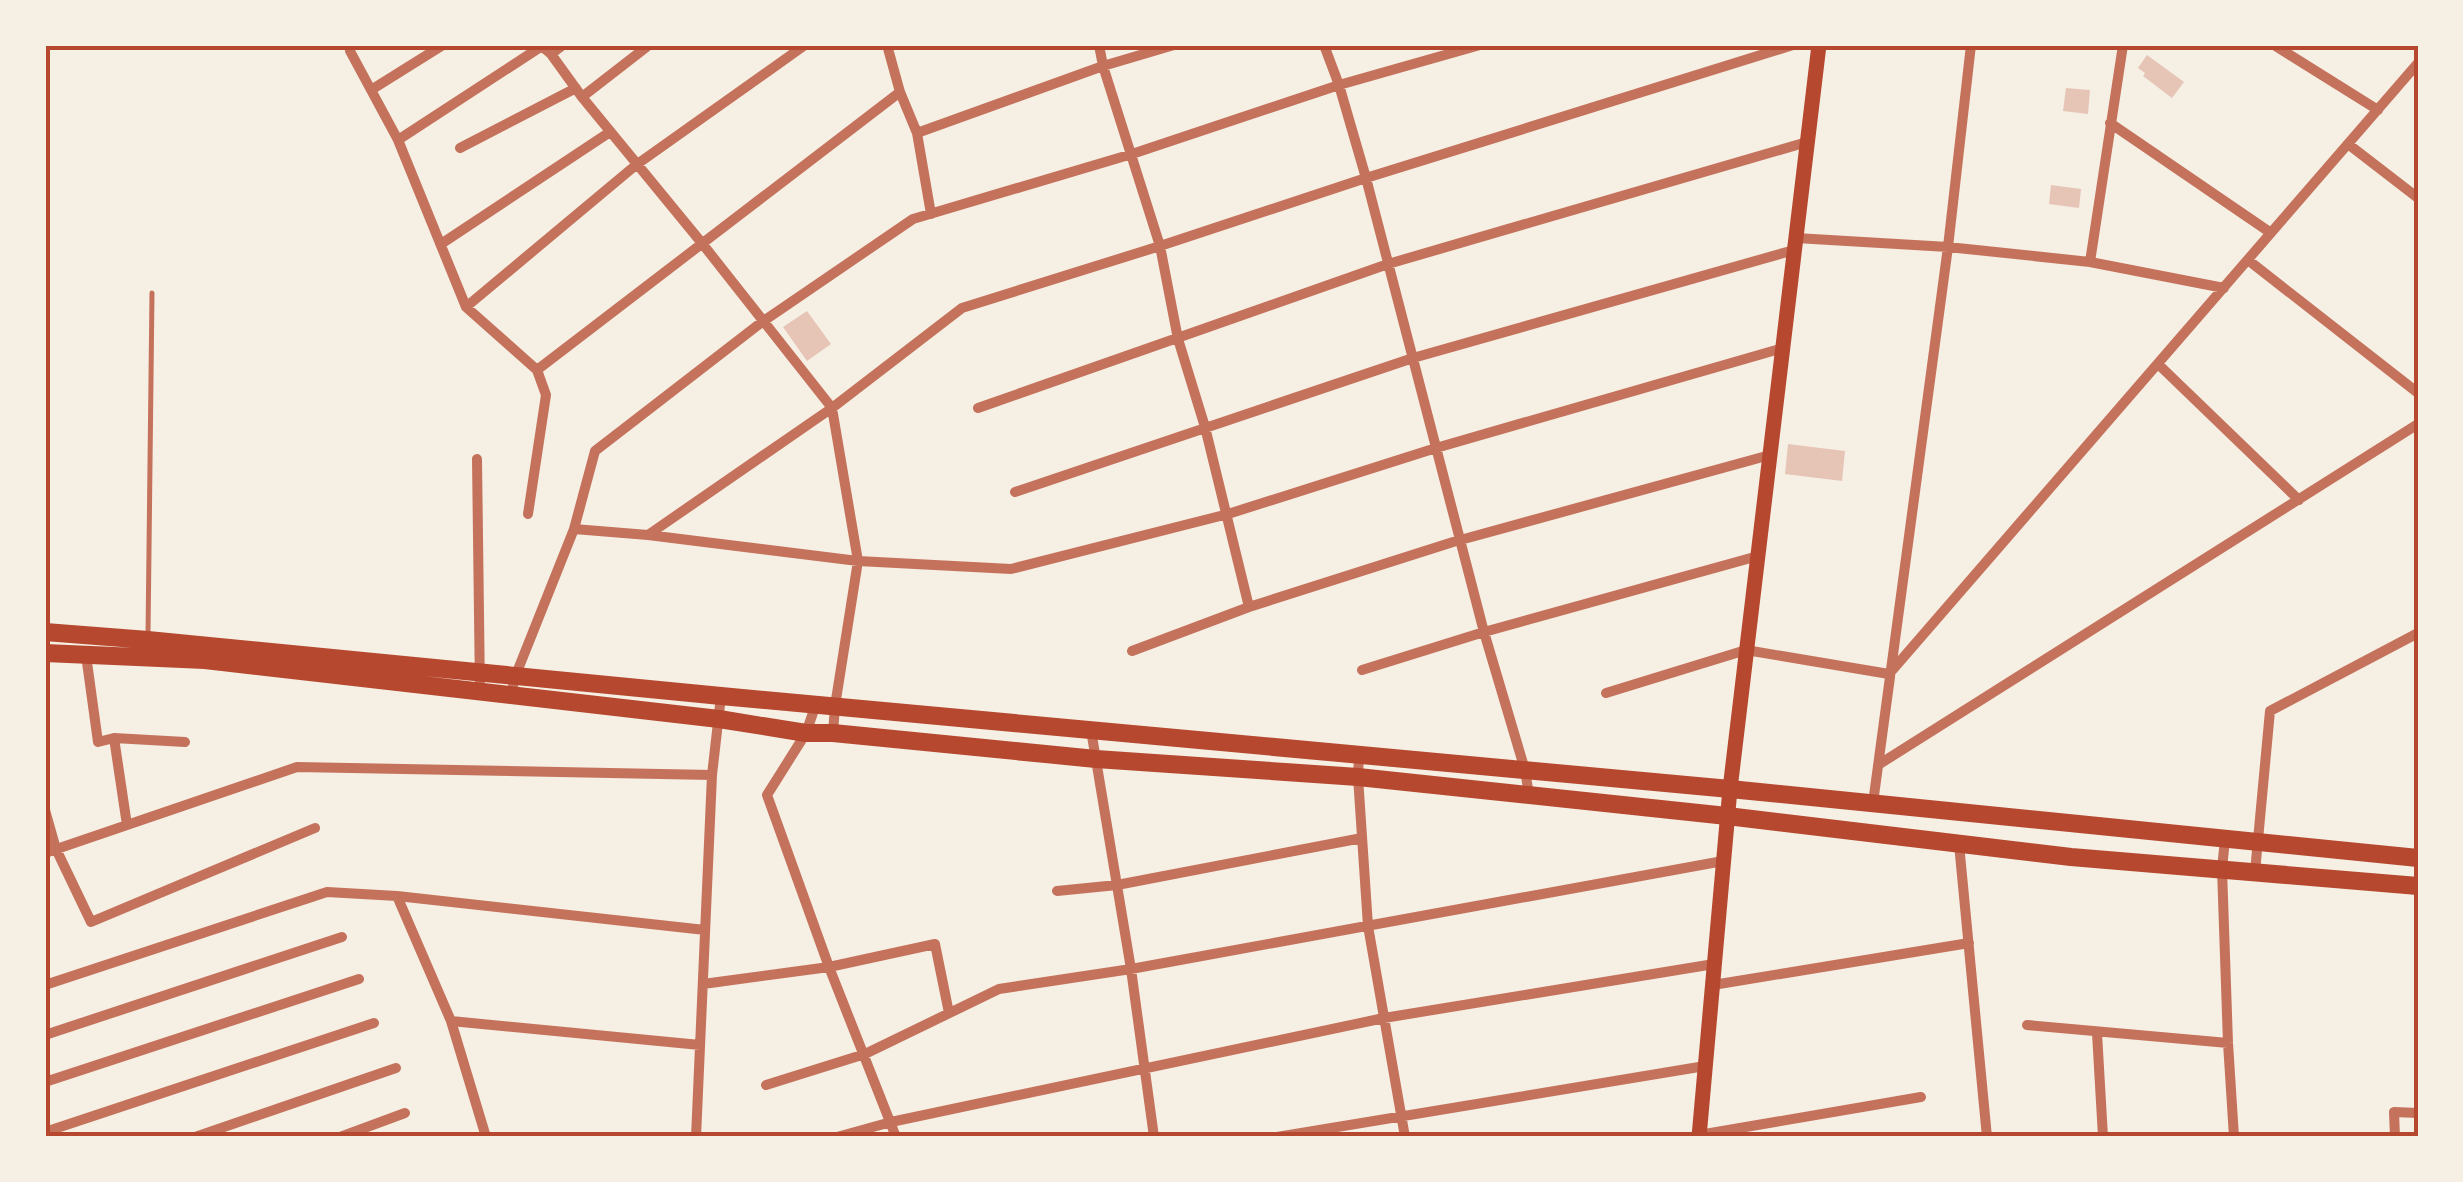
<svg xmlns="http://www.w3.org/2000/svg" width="2463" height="1182" font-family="Overpass,sans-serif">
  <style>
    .building { fill: #e6c5b7 }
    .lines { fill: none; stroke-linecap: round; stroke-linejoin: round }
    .service { stroke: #c5725c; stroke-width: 5 }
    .minor { stroke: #c5725c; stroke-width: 10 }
    .secondary { stroke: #b5482f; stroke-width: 15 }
    .primary { stroke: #b5482f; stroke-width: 18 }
    .neatline { fill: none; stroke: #b5482f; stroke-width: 4 }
  </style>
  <rect width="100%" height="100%" fill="#f6efe4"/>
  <!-- building -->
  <path class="building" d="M2147 55 2184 82 2172 98 2143 76 2145 73 2138 68Z
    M2066 88 2090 90 2088 114 2063 111Z
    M2051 185 2081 189 2079 208 2049 204Z
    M807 311 831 344 807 361 783 327Z
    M1788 444 1845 451 1842 481 1785 474Z"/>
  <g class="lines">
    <!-- service -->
    <path class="service" d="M148 635 152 293"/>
    <!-- minor -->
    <path class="minor" d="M540 45 551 54 582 97 701 242 832 408 858 561 835 706 833 733
      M887 45 900 92 917 133 931 214
      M1099 45 1103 66 1160 246 1178 339 1205 427 1249 607
      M1324 45 1339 85 1366 178 1484 632 1525 770 1529 795
      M2274 45 2378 110
      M350 51 398 140 466 307 537 370 546 395 528 514
      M551 54 563 45
      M371 90 443 45
      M582 97 649 45
      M2110 123 2271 233
      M917 133 1103 66 1174 45
      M398 140 542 46
      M2348 144 2418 198
      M460 148 576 88
      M1796 238 1948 247 2090 262 2224 288
      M441 244 610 132
      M2248 260 2418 393
      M2090 262 2123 45
      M466 307 636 165 805 45
      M2158 364 2299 500
      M537 370 900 92
      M978 408 1388 264 1807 142
      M477 459 480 692
      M1015 492 1413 358 1794 250
      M574 529 648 535 858 561 1011 569 1228 514 1436 448 1783 348
      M648 535 832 408 962 308 1160 246 1366 178 1793 45
      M1132 651 1249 607 1453 542 1770 455
      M86 655 98 742 114 738 185 742
      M1362 670 1484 632 1758 556
      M1606 693 1746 650 1889 674 2418 63
      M511 696 515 677 574 529 595 451 762 322 913 219 1132 154 1339 85 1480 45
      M816 704 806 733 767 795 829 967 896 1137
      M1091 730 1131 969 1154 1137
      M114 738 127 825
      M1359 755 1358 777 1368 926 1405 1137
      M1878 765 2418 424
      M1873 803 1948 247 1971 45
      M45 810 56 849 91 922 315 828
      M2225 839 2222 869 2228 1043 2234 1137
      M1959 844 1987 1137
      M45 853 297 767 712 775
      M2255 872 2270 711 2418 633
      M1057 891 1117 885 1362 838
      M397 896 451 1021 486 1137
      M703 984 829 967 935 944 949 1013
      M45 985 327 892 397 896 705 930
      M1713 985 1969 943
      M451 1021 700 1045
      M2027 1025 2228 1043
      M2097 1033 2103 1137
      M45 1035 342 937
      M45 1082 359 979
      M766 1085 865 1054 999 989 1131 969 1723 861
      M45 1132 374 1023
      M1699 1135 1921 1097
      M195 1137 396 1068
      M340 1137 405 1113
      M696 1137 712 775 721 696
      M837 1137 891 1122 1384 1018 1714 964
      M1277 1137 1705 1066
      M2395 1137 2394 1112 2418 1113"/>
    <!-- secondary -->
    <path class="secondary" d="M1699 1137 1730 789 1819 45"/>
    <!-- primary -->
    <path class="primary" d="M45 632 148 640 721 696 1730 789 2418 858
      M45 653 205 660 719 719 806 733H833L1096 759 1358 777 1727 816 2071 857 2418 886"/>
  </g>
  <!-- border -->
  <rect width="2463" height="1182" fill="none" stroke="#f6efe4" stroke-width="95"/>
  <rect x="48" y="48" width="2368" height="1086" class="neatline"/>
</svg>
